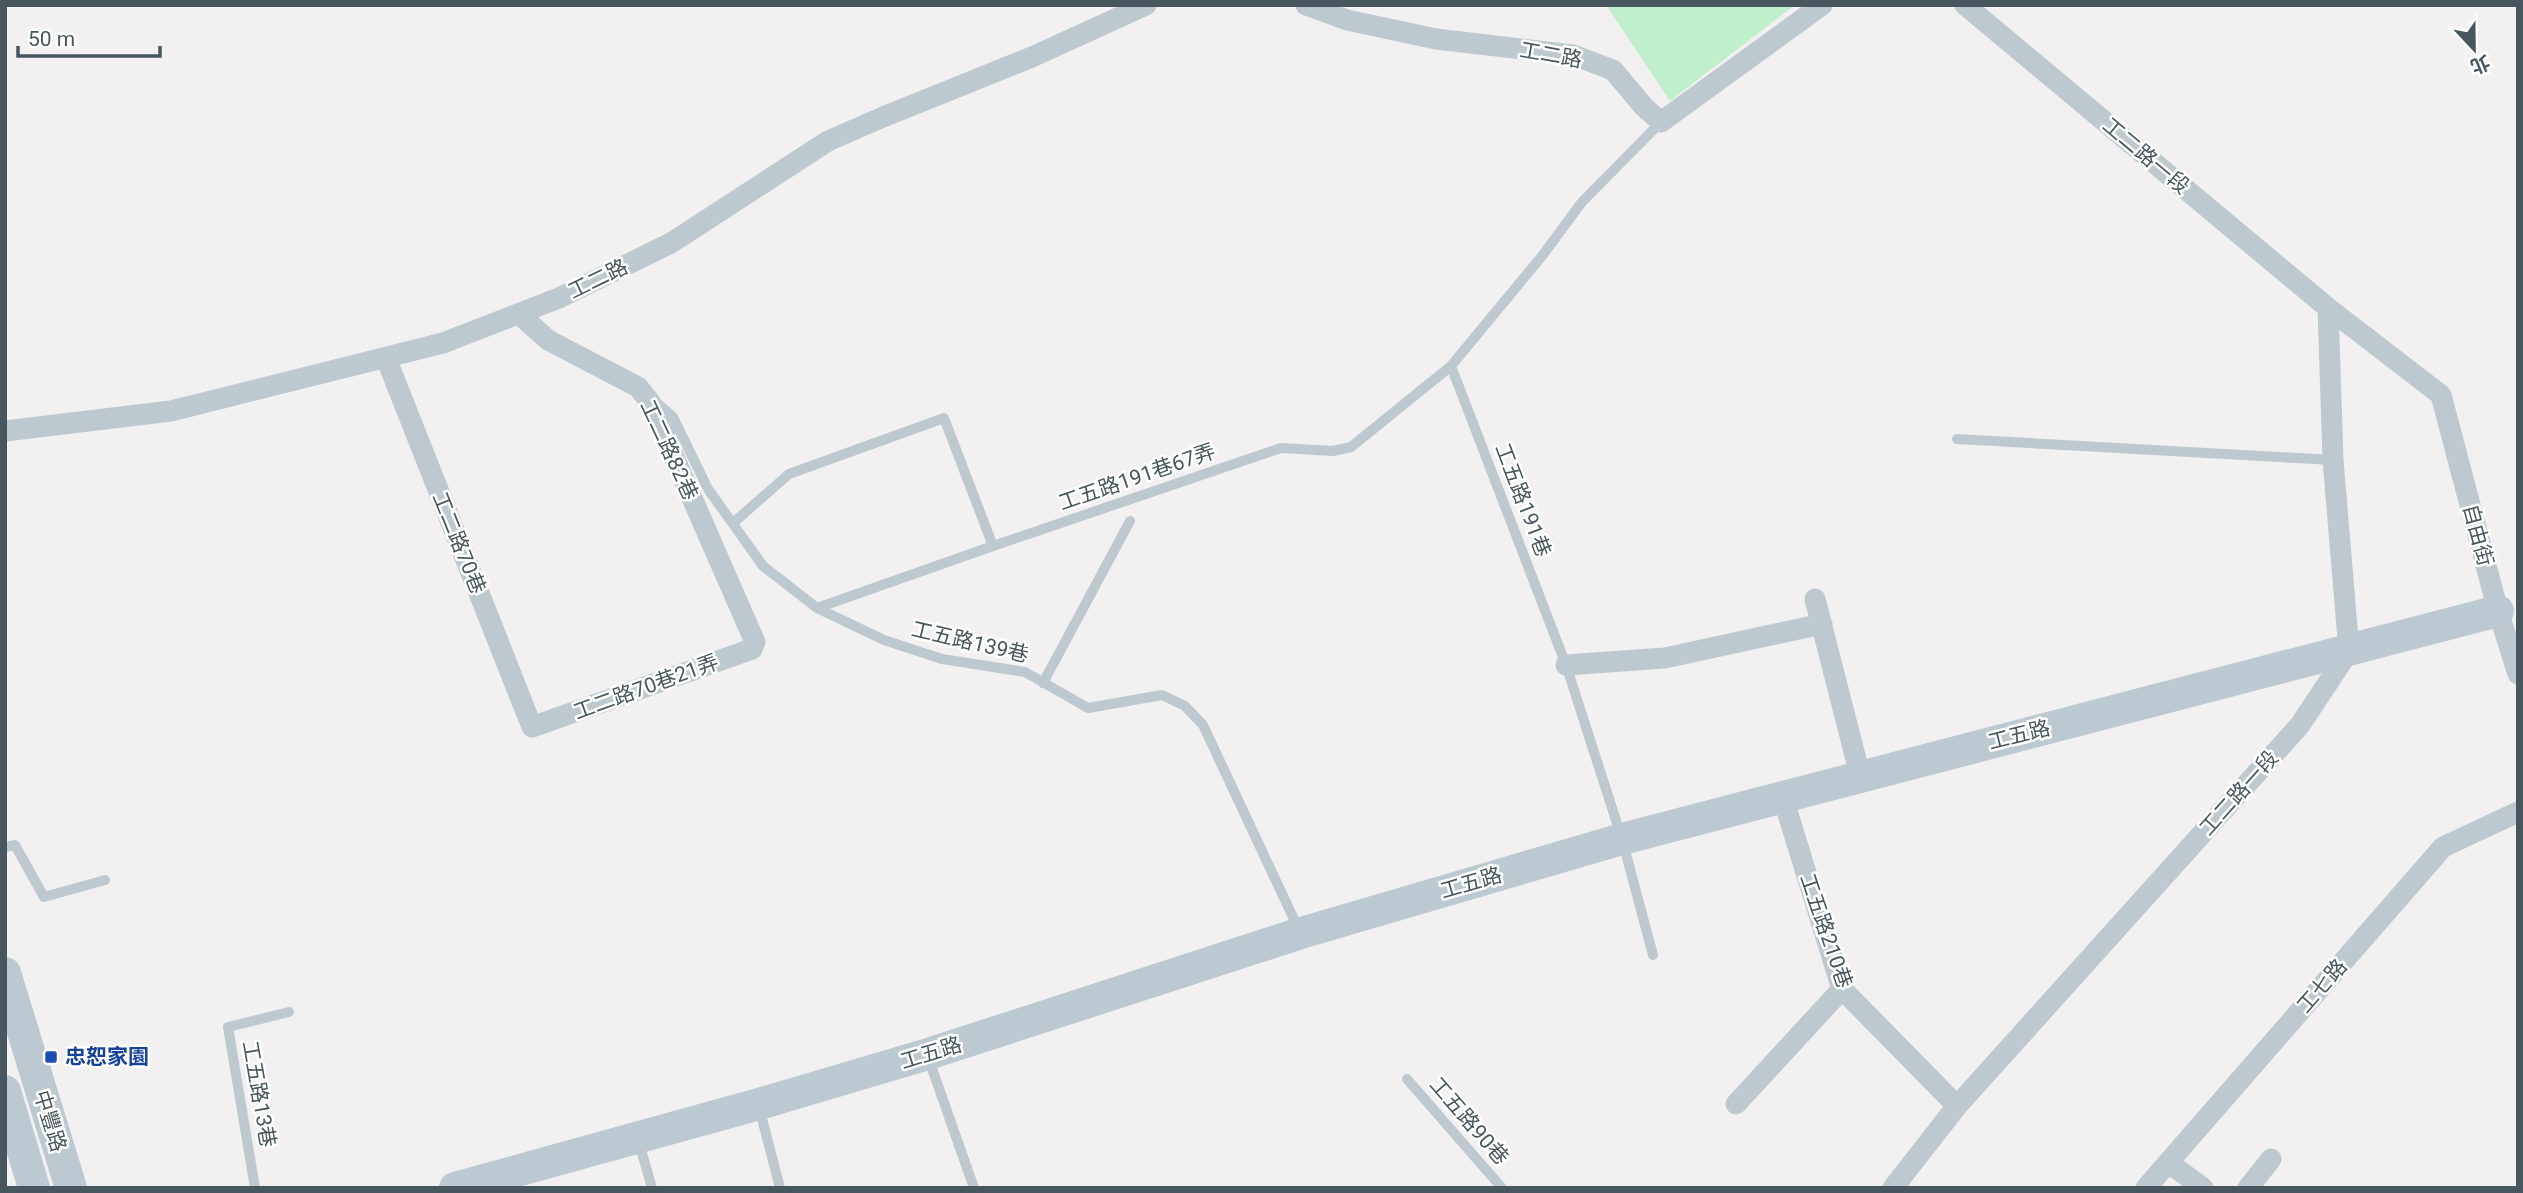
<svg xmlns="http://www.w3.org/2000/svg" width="2523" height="1193" font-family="Roboto,'Noto Sans TC',sans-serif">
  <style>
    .green { fill: #bfefcb }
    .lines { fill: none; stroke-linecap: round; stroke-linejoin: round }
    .lane { stroke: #bec9cf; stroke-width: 10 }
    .street { stroke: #bec9cf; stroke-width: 21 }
    .secondary { stroke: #bcc9d1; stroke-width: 32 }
    .transit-dot { fill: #1a4fb4; stroke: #fff; stroke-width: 2.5 }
    .labels { text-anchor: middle; stroke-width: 5; stroke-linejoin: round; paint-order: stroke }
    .street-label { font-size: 21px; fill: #48565d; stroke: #fff }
    .transit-label { font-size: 21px; font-weight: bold; fill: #164399; stroke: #fff; text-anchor: start }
  </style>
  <rect width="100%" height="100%" fill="#f2f0f0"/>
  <!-- green -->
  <path class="green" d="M1606 5H1795L1670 101Z"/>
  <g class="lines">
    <!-- lane -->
    <path class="lane" d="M1451 366 1566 665 1622 839 1653 955
      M656 402 673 417 708 489 763 566 817 608 884 640 942 659 1025 672 1088 708 1162 695 1185 706 1203 725 1299 930
      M1957 439 2333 460
      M733 523 789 474 944 418 993 546
      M817 608 993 546 1281 448 1333 451 1351 447 1451 366 1542 256 1582 202 1661 122
      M1043 683 1130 521
      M5 847 15 845 44 897 105 880
      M928 1057 974 1188
      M1407 1079 1502 1188
      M759 1107 780 1188
      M638 1139 652 1188
      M255 1188 228 1027 289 1012"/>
    <!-- street -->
    <path class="street" d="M1306 5 1347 20 1436 39 1573 55 1613 70 1644 107 1661 122 1822 5
      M1965 5 2328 308 2441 395 2498 611 2518 674
      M386 358 532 727 752 649 755 642 650 402 638 387 548 340 519 314
      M5 431 171 411 443 343 559 298 671 243 828 141 883 117 1032 57 1146 5
      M1815 599 1860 775
      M1566 665 1665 658 1822 624
      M1783 798 1842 989 1957 1106
      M1736 1104 1842 989
      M2169 1163 2203 1188
      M1893 1188 1957 1106 2300 725 2349 651 2333 460 2328 308
      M2146 1188 2443 847 2518 812
      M2248 1188 2271 1159"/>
    <!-- secondary -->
    <path class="secondary" d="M5 973 71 1188
      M5 1091 34 1188
      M455 1188 759 1104 928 1054 1301 933 1622 839 2498 611"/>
  </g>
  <!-- markers -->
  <rect class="transit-dot" x="44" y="1050" width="14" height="14" rx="3.5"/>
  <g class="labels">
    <!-- street labels -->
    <g class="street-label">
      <text transform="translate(1551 55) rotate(10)" y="7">工二路</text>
      <text transform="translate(2146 156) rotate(40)" y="7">工二路一段</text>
      <text transform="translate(598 279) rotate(-26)" y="7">工二路</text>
      <text transform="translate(669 450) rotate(65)" y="7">工二路82巷</text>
      <text transform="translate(1137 477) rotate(-19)" y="7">工五路191巷67弄</text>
      <text transform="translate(1523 500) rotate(69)" y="7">工五路191巷</text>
      <text transform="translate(2478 535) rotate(75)" y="7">自由街</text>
      <text transform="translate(459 543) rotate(68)" y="7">工二路70巷</text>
      <text transform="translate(970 642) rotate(13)" y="7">工五路139巷</text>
      <text transform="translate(646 687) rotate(-20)" y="7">工二路70巷21弄</text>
      <text transform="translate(2019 735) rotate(-14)" y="7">工五路</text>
      <text transform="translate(2239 793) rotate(-48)" y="7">工二路一段</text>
      <text transform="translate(1471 883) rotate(-16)" y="7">工五路</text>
      <text transform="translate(1826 931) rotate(71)" y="7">工五路210巷</text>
      <text transform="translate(2322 986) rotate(-49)" y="7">工七路</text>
      <text transform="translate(931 1053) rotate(-17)" y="7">工五路</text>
      <text transform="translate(259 1094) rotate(80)" y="7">工五路13巷</text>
      <text transform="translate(50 1121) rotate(73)" y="7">中豐路</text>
      <text transform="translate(1469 1121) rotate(49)" y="7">工五路90巷</text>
    </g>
    <!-- transit labels -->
    <g class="transit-label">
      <text x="65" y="1064">忠恕家園</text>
    </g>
  </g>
  <!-- border -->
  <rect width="2523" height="1193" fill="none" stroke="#48565d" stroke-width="14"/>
  <!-- north arrow -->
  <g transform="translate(2474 49) rotate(158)" stroke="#ffffff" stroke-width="5" paint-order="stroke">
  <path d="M0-5L12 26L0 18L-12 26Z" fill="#48565d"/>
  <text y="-10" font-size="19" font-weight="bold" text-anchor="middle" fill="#48565d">北</text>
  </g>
  <!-- scale -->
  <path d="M18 46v10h142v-10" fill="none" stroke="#48565d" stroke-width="3.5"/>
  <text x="28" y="46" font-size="21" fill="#48565d" stroke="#ffffff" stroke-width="5" paint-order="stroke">50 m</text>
</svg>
